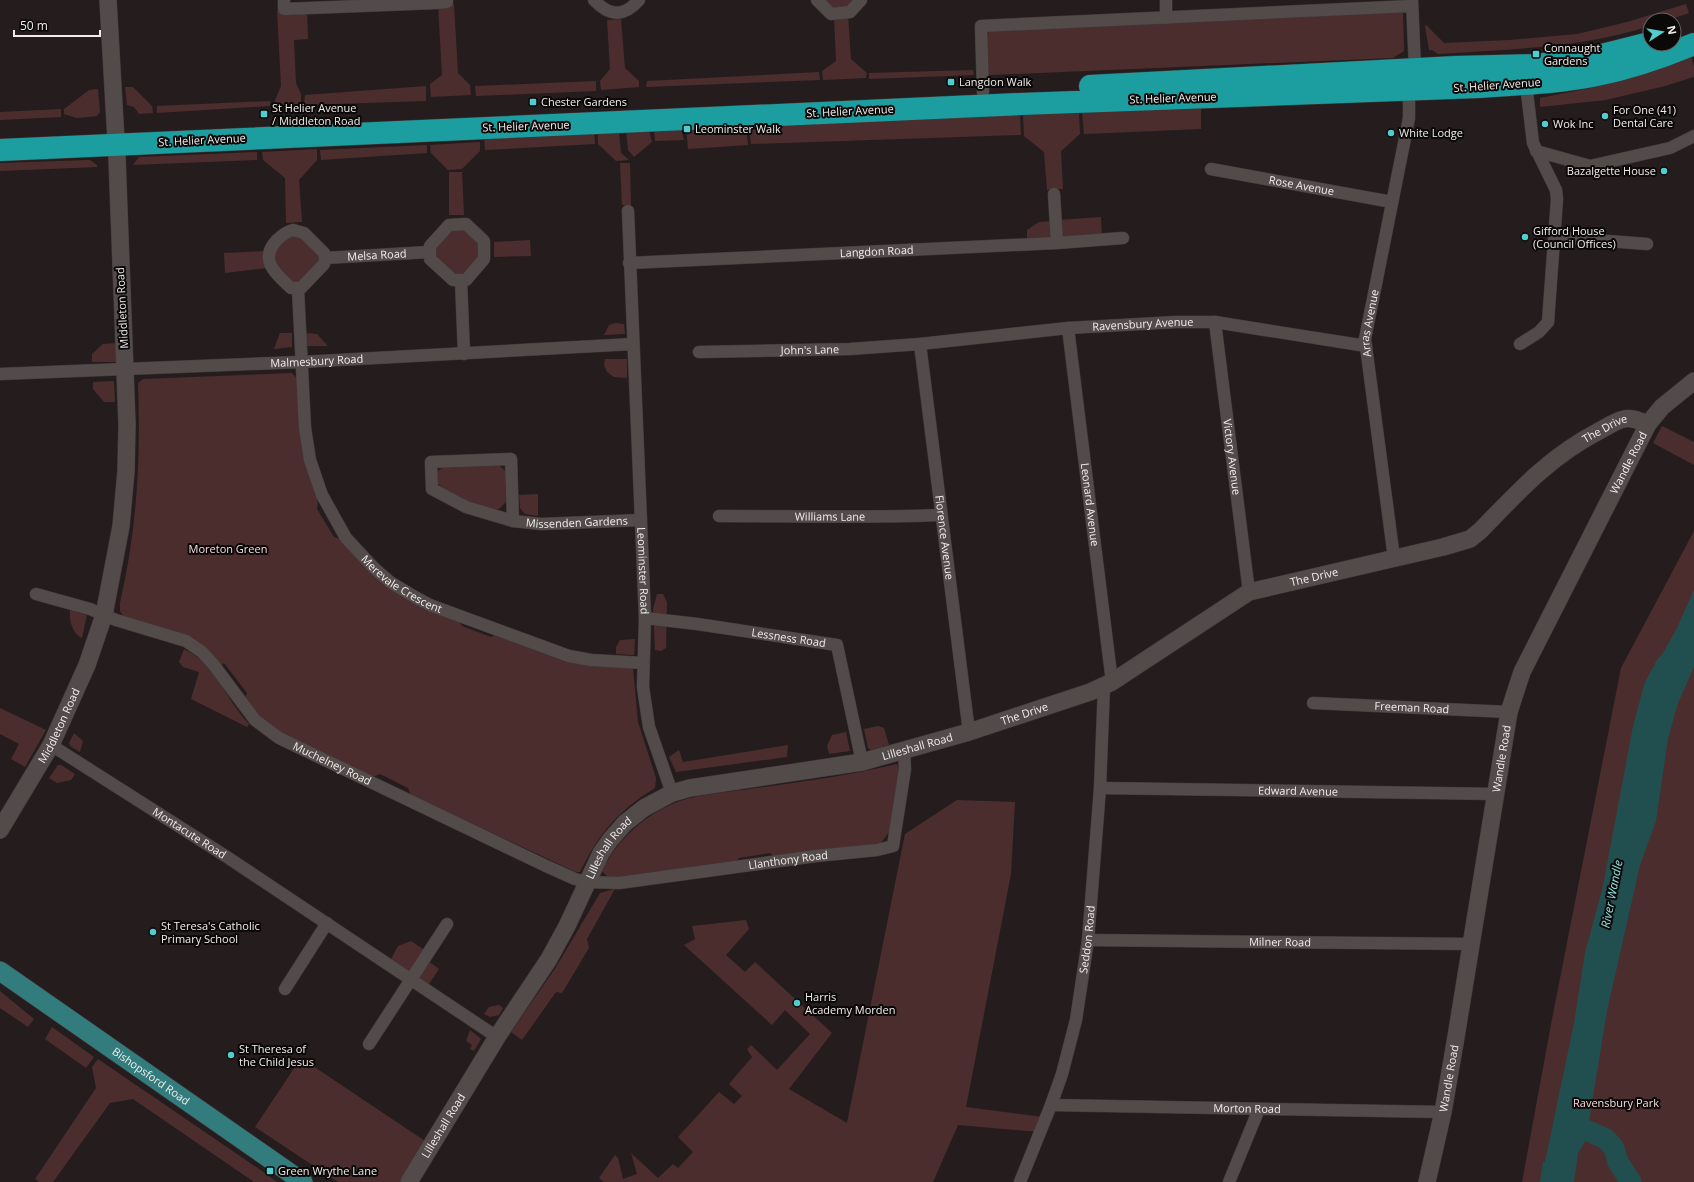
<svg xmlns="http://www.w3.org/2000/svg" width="1694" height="1182" font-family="'Open Sans',sans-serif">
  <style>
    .green { fill: #4c2d2e }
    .water { fill: #214f4f }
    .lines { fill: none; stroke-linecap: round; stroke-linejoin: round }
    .river { stroke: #214f4f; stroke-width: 21 }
    .street-casing { stroke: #403a3a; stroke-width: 13 }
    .secondary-casing { stroke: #403a3a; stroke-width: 18 }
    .primary-casing { stroke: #403a3a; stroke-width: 20 }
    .highway-casing { stroke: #403a3a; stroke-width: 23 }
    .street { stroke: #534a4a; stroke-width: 12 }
    .secondary { stroke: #534a4a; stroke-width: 17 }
    .primary { stroke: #327c7e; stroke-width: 19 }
    .highway { stroke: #1c9ea0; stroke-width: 22 }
    .poi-dot { fill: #52cdcf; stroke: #0b0808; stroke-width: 1.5 }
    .labels { text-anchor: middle; stroke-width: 4; stroke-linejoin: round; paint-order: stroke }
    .poi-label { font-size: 11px; fill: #f2eded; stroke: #0b0808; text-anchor: start }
    .street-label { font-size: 11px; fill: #f2eded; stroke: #0b0808 }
    .park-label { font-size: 11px; fill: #f6dada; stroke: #0b0808 }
    .water-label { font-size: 12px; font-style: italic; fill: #90e2e4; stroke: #0b0808 }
  </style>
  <rect width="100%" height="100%" fill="#251d1d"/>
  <!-- green -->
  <path class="green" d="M822 0H857L849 9 832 10Z
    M454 4 458 73 470 85 471 95 431 97 430 84 442 75 438 5Z
    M1686 4 1689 13 1668 20H1650V26C1582 48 1509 49 1438 54L1432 50H1429L1425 26 1426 25 1444 43 1509 40 1577 34 1627 22Z
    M307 10 308 39 294 40 296 83 301 94V105H273L281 86 277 11Z
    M1403 11 1404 51 1393 58 990 75 986 71 985 66 988 33 992 29 1222 21Z
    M848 15 851 59 867 73 866 78 823 80 822 71 836 61 834 16Z
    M621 19 625 68 639 81V87L601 90 600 81 610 69 607 20Z
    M1691 55 1694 67V77L1665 86 1606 100 1540 107V98L1595 87 1645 72Z
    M973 70 974 75 869 79V73Z
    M819 72 820 80 646 87 647 81Z
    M596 81V91L476 96 475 86Z
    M426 86V101L304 105 305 95Z
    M125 87H133L152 106 153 113 139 114 134 107 127 105Z
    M98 89 100 112 97 116 77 118 64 114V109L89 90Z
    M270 101V106L157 113V106Z
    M1201 108V129L1084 134 1082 112Z
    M61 109V117L0 120V112Z
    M1079 113 1080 134 1061 151 1063 189 1047 190 1044 152 1024 136 1023 115Z
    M1020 114 1021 135 751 144 749 125Z
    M746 125 748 145 688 149 686 127Z
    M681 129 684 140 655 141 654 130Z
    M594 130 595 144 485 150 484 136Z
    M649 130 652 142 634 157 628 150 626 131Z
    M619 131 621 153 629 160 616 161 598 144V132Z
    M480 142V151L462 169 448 170 431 153 430 145Z
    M427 145V153L321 160 320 150Z
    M317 149V160L299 180 302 222 286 223 285 178 263 160 262 152Z
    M257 152V160L133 165 139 157Z
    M90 160 97 165V167L0 171V163Z
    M620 163H630L631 205H622Z
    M449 172H462L464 215H449Z
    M1101 217 1102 237 1059 240 1058 220Z
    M1053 221 1054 241 1027 242V230L1039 222Z
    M453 229 465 230 478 240 480 254 464 276H454L433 257V247Z
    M293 236 306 239 321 259 302 282 292 284 277 270 273 254 282 241Z
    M530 240 531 256 494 257V242Z
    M265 251 267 268 225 273 224 253Z
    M615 323 624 324 625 334 604 335 609 325Z
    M280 333H292V347L274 349Z
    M305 333 317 334 328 346H306Z
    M116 343V362H92V354L103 344Z
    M605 359H627V378L614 377 607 372 604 365Z
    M292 373 297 379C298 407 298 435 305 462 308 477 321 495 317 509L334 537 341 539 354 554 458 619 462 626 491 637 497 634 633 668 638 722 656 778 655 788C618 811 599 833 580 872H576L411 795 408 788 380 774 372 777 281 734 262 721 244 700 247 693 224 663 220 666 213 657 125 619 120 611V603C137 529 141 459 138 383L143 379Z
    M114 381 115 402H104L93 389V382Z
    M1662 426 1694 442V465L1653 443Z
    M499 465 505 471 506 502 499 509C485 511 444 493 436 481L437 472 442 468Z
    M538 494V516L525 514 520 508 519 495Z
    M1694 531V1182H1522L1553 1014 1621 668Z
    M657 594H663L667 602 666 648 661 651 655 650 653 609Z
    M70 610 87 615 82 638C72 633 69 620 70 610Z
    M635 639 634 655 616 654V647L620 640Z
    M184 649C215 663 226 700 249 724L247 727 191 699 199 672 183 667 179 662Z
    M0 708 46 730 25 767 11 759 19 744 0 734Z
    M878 726 884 728 889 745 871 750 868 748 864 729Z
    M846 732 850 751 829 754 827 746 832 735Z
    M74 733 83 741 80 752 70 746 69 743Z
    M788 745 787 757 676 772 669 757 679 750 683 762Z
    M897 764 899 769 892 828 881 843 776 858 770 853 739 858 734 864 639 877 609 878 602 871C616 840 648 812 680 801 704 793 731 792 756 788 803 782 850 775 897 764Z
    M58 765H61L75 774 71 780 57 783 49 778Z
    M957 800 1015 802 1011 874 966 1107 1044 1117 1039 1132 958 1125 933 1182H604L599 1178 615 1155 618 1158 623 1179 637 1174 631 1153 658 1178 673 1164 678 1168 693 1152 678 1137 719 1092 734 1104 742 1096 729 1084 752 1057 747 1049 751 1045 777 1070 810 1034 785 1010 772 1025 684 945 695 939 692 926 746 920 749 929 726 955 745 972 755 962 832 1033 789 1089 847 1123 905 834Z
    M615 889 587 939 589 948 562 993 556 992 522 1040 511 1032 556 967 600 893Z
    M411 941 426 951 423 957 439 969 427 987 390 961 398 946Z
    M0 991 34 1019 28 1027 0 1008Z
    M499 1005 503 1008 499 1015 490 1017 484 1014 489 1007Z
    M52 1027 94 1057 86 1068 45 1039Z
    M470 1030 481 1039 474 1051 470 1049 472 1045 466 1041Z
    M301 1058 425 1141 400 1182H338L255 1127Z
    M98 1059 262 1171 277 1182H254L133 1099 110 1103 53 1182H39L35 1179 96 1088 92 1067Z"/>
  <!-- water -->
  <path class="water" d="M1694 590V667L1678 703 1668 738 1656 821 1640 865 1607 1011 1589 1121V1135L1578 1153 1574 1182H1540L1543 1162H1545L1574 1023 1585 953 1603 886 1633 726 1645 682 1658 658 1662 655 1676 630Z"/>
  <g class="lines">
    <!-- river -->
    <path class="river" d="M1575 1125 1606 1139 1614 1148 1618 1162 1631 1182"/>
    <!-- street casing -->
    <g class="street-casing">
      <g id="street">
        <path d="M284 0V9L436 3 447 2V0"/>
        <path d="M594 0C610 17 624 17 639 0"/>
        <path d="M817 0 831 14 850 12 861 0"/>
        <path d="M1166 0V18"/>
        <path d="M1412 0 1415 69"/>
        <path d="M983 92 981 26 1412 6"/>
        <path d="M1536 151 1590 166 1670 148 1694 136"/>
        <path id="s1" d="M1211 169 1392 202"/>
        <path d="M1054 194 1057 243"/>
        <path id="s2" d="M628 211 645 618 643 687 649 727 672 793"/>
        <path d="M466 224 484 241V259L466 280H453L430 259V246L449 225Z"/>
        <path d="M293 230 304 233 324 253 325 258 324 264 301 288H291C276 274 258 260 277 240 282 235 286 232 293 230Z"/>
        <path d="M1555 237 1647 244"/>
        <path id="s3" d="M325 258 429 252"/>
        <path id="s4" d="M629 263 1057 243 1123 238"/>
        <path d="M461 281 464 354"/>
        <path id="s5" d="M298 289 305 428 310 460 322 495 346 538 374 568 390 582 415 597 430 605 569 656 591 660 643 663"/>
        <path id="s6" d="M1215 322 1249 592"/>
        <path id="s7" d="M1068 328 1112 682"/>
        <path id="s8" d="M920 344 969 732"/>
        <path d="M1520 344 1539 332 1548 322 1557 199 1556 190 1533 143 1526 84"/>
        <path id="s9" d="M699 352 850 349 920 344 1068 328 1176 322H1215L1366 346"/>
        <path id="s10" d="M0 374 301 362 633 344"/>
        <path d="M511 459 513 521 466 507 432 489 431 462Z"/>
        <path id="s11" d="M719 516C793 516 867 518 941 515"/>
        <path id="s12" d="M513 521 541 524 641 520"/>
        <path id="s13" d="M1394 558 1365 339 1409 118V90"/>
        <path id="s14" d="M36 594 90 609 116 620 186 641 202 652 213 664 255 720 279 738 546 866 575 879 588 882 619 883 816 856 877 850 893 846 905 769 904 750"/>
        <path id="s15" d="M645 618 697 624 837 645 862 762"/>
        <path id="s16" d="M1313 703 1509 712"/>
        <path id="s17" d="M51 745 227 857 497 1037"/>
        <path id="s18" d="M1100 788 1496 794"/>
        <path id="s19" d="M1088 940 1471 944"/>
        <path d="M285 989 327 923"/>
        <path d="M369 1044 447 924"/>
        <path id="s20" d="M1051 1105 1443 1112"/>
        <path id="s21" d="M1020 1182 1051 1105 1062 1074 1076 1020 1088 940 1100 788 1104 686"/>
        <path d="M1229 1182 1259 1109"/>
      </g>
    </g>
    <!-- secondary casing -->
    <g class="secondary-casing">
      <g id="secondary">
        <path id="s22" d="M0 830 51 745 87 665 104 615 121 526 126 471 127 424 117 158 108 0"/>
        <path id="s23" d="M409 1182 497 1037 549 959 567 926 601 853 610 840 625 823 644 808 672 793 690 788 862 762 969 732 1090 692 1112 682 1249 592 1443 547 1470 539 1480 531C1518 492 1549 457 1599 431 1607 427 1615 421 1624 419 1632 417 1640 421 1648 424"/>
        <path id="s24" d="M1427 1182 1443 1112 1456 1037 1509 712 1522 672 1648 424 1662 407 1694 381"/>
      </g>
    </g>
    <!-- primary casing -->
    <g class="primary-casing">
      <g id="primary">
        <path id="s25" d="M0 971 303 1182"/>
      </g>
    </g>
    <!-- highway casing -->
    <g class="highway-casing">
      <path id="highway" d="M1090 86 1456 67 1537 65 1590 58 1650 43
        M0 150 1021 104 1478 87C1518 84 1559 83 1597 75 1631 68 1663 57 1694 44"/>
    </g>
    <!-- street -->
    <use href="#street" class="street"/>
    <!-- secondary -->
    <use href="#secondary" class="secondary"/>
    <!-- primary -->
    <use href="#primary" class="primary"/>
    <!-- highway -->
    <use href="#highway" class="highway"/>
  </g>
  <!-- markers -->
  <g class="poi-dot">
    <rect x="1532" y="50" width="8" height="8" rx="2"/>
    <rect x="947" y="78" width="8" height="8" rx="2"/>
    <rect x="529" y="98" width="8" height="8" rx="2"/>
    <rect x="260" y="110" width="8" height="8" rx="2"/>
    <circle cx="1605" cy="116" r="4"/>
    <circle cx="1545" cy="124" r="4"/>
    <rect x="683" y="125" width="8" height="8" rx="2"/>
    <circle cx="1391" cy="133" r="4"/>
    <circle cx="1664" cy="171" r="4"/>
    <circle cx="1525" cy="237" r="4"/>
    <circle cx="153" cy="932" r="4"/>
    <circle cx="797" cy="1003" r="4"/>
    <circle cx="231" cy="1055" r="4"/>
    <rect x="266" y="1167" width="8" height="8" rx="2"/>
  </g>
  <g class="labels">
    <!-- poi labels -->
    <g class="poi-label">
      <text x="1544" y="52">Connaught<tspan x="1544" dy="13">Gardens</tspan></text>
      <text x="959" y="86">Langdon Walk</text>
      <text x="541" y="106">Chester Gardens</text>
      <text x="272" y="112">St Helier Avenue<tspan x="272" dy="13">/ Middleton Road</tspan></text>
      <text x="1613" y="114">For One (41)<tspan x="1613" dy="13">Dental Care</tspan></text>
      <text x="1553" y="128">Wok Inc</text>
      <text x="695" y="133">Leominster Walk</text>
      <text x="1399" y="137">White Lodge</text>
      <text x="1656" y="175" text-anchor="end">Bazalgette House</text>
      <text x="1533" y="235">Gifford House<tspan x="1533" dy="13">(Council Offices)</tspan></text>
      <text x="161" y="930">St Teresa's Catholic<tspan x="161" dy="13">Primary School</tspan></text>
      <text x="805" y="1001">Harris<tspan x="805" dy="13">Academy Morden</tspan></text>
      <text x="239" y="1053">St Theresa of<tspan x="239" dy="13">the Child Jesus</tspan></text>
      <text x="278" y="1175">Green Wrythe Lane</text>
    </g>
    <!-- street labels -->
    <g class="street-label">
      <text transform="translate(1497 85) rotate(-4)" y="4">St. Helier Avenue</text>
      <text transform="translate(1173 98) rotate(-2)" y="4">St. Helier Avenue</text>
      <text transform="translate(850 111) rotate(-3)" y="4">St. Helier Avenue</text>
      <text transform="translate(526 126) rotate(-2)" y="4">St. Helier Avenue</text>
      <text transform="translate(202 140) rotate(-3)" y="4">St. Helier Avenue</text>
      <text dy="4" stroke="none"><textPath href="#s1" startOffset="92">Rose Avenue</textPath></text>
      <text dy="4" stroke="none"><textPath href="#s4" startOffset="248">Langdon Road</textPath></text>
      <text dy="4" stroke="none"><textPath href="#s3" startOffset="52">Melsa Road</textPath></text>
      <text transform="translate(122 308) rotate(-93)" y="4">Middleton Road</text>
      <text dy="4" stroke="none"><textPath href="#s13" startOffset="237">Arras Avenue</textPath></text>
      <text dy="4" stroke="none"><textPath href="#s9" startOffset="445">Ravensbury Avenue</textPath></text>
      <text dy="4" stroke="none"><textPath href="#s9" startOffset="111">John's Lane</textPath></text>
      <text dy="4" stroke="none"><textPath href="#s10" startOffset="317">Malmesbury Road</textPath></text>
      <text dy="4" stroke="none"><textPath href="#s23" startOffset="1498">The Drive</textPath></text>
      <text dy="4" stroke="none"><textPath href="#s6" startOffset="136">Victory Avenue</textPath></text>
      <text dy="4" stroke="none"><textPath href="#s24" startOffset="754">Wandle Road</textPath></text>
      <text dy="4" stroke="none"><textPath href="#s7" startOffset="178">Leonard Avenue</textPath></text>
      <text dy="4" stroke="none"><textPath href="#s11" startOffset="111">Williams Lane</textPath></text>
      <text dy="4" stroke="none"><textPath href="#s12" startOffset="64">Missenden Gardens</textPath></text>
      <text dy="4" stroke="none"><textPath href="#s8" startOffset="195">Florence Avenue</textPath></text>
      <text dy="4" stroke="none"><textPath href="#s2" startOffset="360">Leominster Road</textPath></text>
      <text dy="4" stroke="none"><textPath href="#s23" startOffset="1162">The Drive</textPath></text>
      <text dy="4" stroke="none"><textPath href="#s5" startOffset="331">Merevale Crescent</textPath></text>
      <text dy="4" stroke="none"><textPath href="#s15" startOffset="145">Lessness Road</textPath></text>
      <text dy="4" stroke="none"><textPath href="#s16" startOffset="99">Freeman Road</textPath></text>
      <text dy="4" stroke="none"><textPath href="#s23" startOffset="838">The Drive</textPath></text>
      <text dy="4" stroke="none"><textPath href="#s22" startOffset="120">Middleton Road</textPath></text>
      <text dy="4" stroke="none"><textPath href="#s23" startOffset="726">Lilleshall Road</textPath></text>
      <text dy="4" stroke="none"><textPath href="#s24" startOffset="430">Wandle Road</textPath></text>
      <text dy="4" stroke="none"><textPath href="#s14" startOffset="352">Muchelney Road</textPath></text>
      <text dy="4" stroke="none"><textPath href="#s18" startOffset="198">Edward Avenue</textPath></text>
      <text dy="4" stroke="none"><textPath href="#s17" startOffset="164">Montacute Road</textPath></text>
      <text dy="4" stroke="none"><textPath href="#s23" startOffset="390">Lilleshall Road</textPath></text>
      <text dy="4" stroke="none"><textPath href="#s14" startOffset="836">Llanthony Road</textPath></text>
      <text dy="4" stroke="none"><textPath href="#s21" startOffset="253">Seddon Road</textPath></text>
      <text dy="4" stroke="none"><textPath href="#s19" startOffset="192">Milner Road</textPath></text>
      <text dy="4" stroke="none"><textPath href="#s25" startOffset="184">Bishopsford Road</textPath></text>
      <text dy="4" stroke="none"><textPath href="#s24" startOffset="106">Wandle Road</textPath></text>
      <text dy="4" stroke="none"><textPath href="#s20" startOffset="196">Morton Road</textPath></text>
      <text dy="4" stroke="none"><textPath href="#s23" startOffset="66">Lilleshall Road</textPath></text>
    </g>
    <!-- park labels -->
    <g class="park-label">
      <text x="228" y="553">Moreton Green</text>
      <text x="1616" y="1107">Ravensbury Park</text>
    </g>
    <!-- water labels -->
    <g class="water-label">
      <text transform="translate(1612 894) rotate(-79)" y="4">River Wandle</text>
    </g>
  </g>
  <!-- north arrow -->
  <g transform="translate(1662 32) rotate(78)"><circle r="19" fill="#0b0808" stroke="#676464"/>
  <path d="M0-3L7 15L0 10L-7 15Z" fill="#52cdcf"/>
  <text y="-6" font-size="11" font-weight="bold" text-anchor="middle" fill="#f2eded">N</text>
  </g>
  <!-- scale -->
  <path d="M14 30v6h86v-6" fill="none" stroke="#f2eded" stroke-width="2"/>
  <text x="20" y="30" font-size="12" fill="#f2eded" stroke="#0b0808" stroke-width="3" paint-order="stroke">50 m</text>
</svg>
